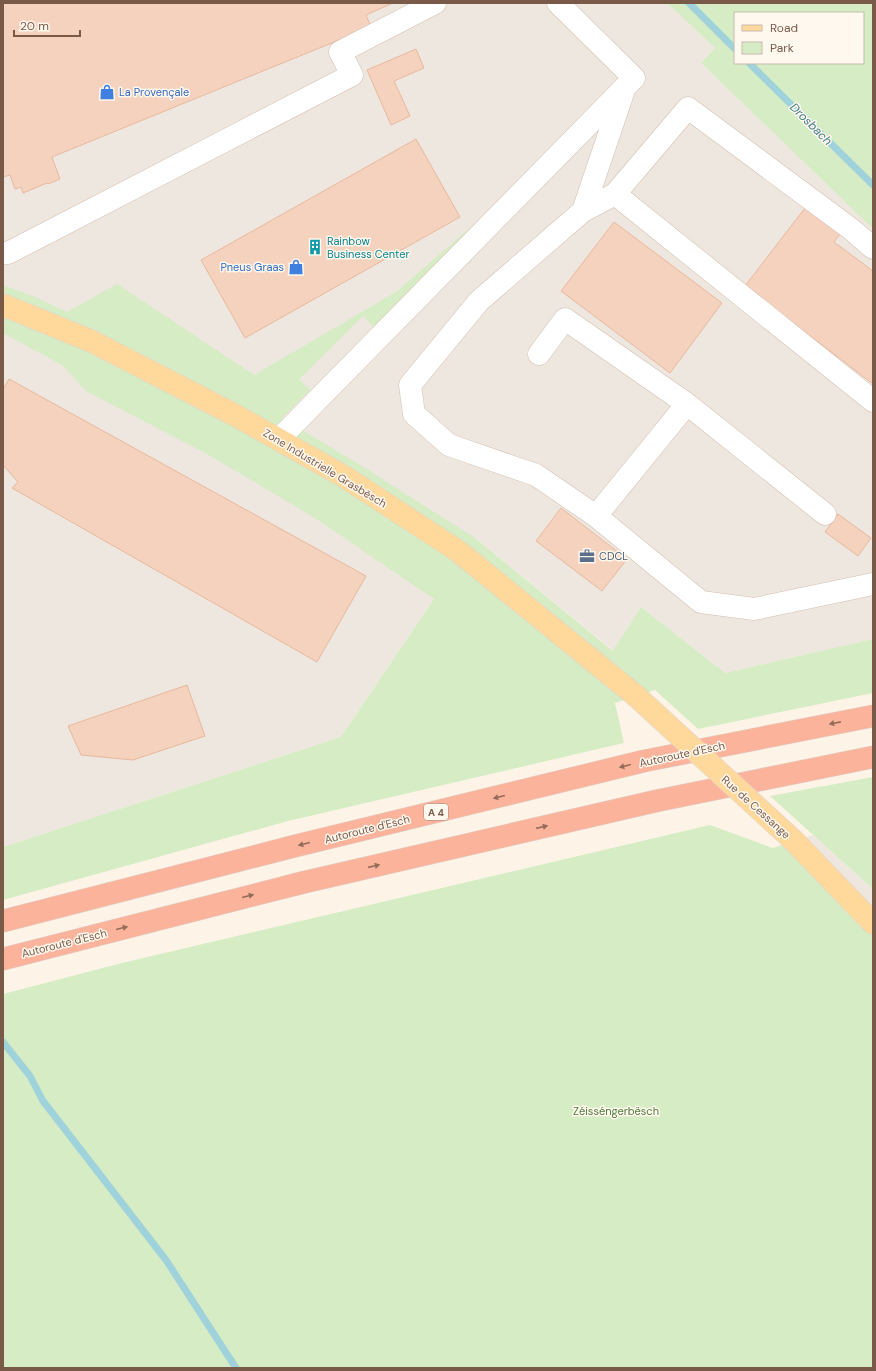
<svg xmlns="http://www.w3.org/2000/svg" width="876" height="1371" font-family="'DM Sans',sans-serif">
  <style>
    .industrial { fill: #eee7e0 }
    .green { fill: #d5ecc4; fill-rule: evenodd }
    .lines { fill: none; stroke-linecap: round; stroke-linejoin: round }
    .stream { stroke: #9fd2db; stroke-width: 7 }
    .building { fill: #f5d2bd; stroke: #e8b89c }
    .minor-casing { stroke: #d3beae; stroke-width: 23 }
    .major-casing { stroke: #dcd4d0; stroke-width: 23 }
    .highway-casing { stroke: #dcd4d0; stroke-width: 23 }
    .minor { stroke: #fff; stroke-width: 22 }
    .major { stroke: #ffd99c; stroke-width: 22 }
    .highway { stroke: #fbb39b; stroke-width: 22 }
    .major-bridge-casing { stroke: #dcd4d0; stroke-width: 23; stroke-linecap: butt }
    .major-bridge { stroke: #ffd99c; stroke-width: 22 }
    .oneway { fill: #936c59 }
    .labels { text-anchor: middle; stroke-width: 3; stroke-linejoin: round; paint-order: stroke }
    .shield { fill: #fff8ee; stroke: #a1897a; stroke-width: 1 }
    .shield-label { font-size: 10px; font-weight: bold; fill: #795a49 }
    .shop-label { font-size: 11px; fill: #366cbe; stroke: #fff8ee; text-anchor: start }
    .culture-label { font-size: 11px; fill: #0d838f; stroke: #fff8ee; text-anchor: start }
    .street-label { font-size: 11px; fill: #795a49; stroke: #fff8ee }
    .service-label { font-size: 11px; fill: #4e5e75; stroke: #fff8ee; text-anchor: start }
    .park-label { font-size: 11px; fill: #507a3d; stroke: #fff8ee }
    .water-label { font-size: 12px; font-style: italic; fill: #3f7b87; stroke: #fff8ee }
  </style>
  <rect width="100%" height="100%" fill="#fdf4e7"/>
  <!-- industrial -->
  <path class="industrial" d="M3 3H667L715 48 701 63 873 229V639L725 673 641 607 614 651 475 538 341 737 3 847Z
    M813 835 873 889V923L794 841Z"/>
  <!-- green -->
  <path class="green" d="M667 3H873V229L701 63 715 48ZM735 13H863V63H735Z
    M473 225 374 327 363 316 299 379 310 390 282 418 362 466 475 538 613 651 641 607 725 673 873 639V693L698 729 655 690 615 703 624 743 288 821 3 900V847L341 737 434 599 315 518 207 454 86 391 62 365 3 333V285L35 297 67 312 117 284 254 375 396 292Z
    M873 777V889L770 796Z
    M710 825 773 848 794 841 873 923V1368H3V994L122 963Z"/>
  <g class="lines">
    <!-- stream -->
    <path class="stream" d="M689 3 735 49
      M749 63 873 185
      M3 1042 30 1076 43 1101 166 1260 236 1368"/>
  </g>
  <!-- building -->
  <path class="building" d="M3 3H393L366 15 371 27 52 157 60 179 48 184 47 183 23 193 21 187 15 189 10 175 3 177Z
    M416 49 424 68 394 81 410 116 391 125 367 70Z
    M416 139 460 217 245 338 201 260Z
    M805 208 840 234 834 242 873 271V384L745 286Z
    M614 222 722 303 670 373 561 291Z
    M9 379 366 576 317 662 12 488 18 482 3 465V387L4 388Z
    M561 508 627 559 602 591 536 541Z
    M838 514 871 538 858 556 825 532Z
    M187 685 205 736 133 760 81 755 68 726Z"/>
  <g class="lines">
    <!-- minor casing -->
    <g class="minor-casing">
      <path id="minor" d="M625 87 583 211 479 301 410 385 414 414 449 445 536 475 596 516 701 602 754 609 873 584
        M615 194 873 401
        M583 211 615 194 688 108 851 229 873 248
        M3 253H8L352 75 340 52 435 3
        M539 354 565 319 687 404 825 514
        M279 439 634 78 558 3
        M596 516 687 404"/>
    </g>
    <!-- major casing -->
    <g class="major-casing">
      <path id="major" d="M3 305 91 341 235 415 345 477 458 551 635 695
        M794 841 873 923"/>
    </g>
    <!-- highway casing -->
    <g class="highway-casing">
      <path id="highway" d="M3 921 295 846 644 761 873 716
        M3 959 305 882 656 801 873 757"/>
    </g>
    <!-- minor -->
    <use href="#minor" class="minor"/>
    <!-- major -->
    <use href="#major" class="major"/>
    <!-- highway -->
    <use href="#highway" class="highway"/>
    <!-- major-bridge casing -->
    <g class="major-bridge-casing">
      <path id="major-bridge" d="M635 695 794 841"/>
    </g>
    <!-- major-bridge -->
    <use href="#major-bridge" class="major-bridge"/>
  </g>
  <!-- one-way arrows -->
  <defs><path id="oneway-solid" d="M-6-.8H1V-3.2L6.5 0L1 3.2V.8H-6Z"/></defs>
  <g class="oneway">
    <use href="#oneway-solid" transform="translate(835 723) rotate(169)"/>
    <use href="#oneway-solid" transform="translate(625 766) rotate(166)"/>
    <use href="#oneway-solid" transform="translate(499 797) rotate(166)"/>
    <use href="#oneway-solid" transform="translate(542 827) rotate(-13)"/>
    <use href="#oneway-solid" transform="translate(304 844) rotate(166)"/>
    <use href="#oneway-solid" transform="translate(374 866) rotate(-13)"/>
    <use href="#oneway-solid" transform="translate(248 896) rotate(-14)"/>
    <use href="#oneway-solid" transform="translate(122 928) rotate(-14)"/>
  </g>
  <!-- icons -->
  <defs>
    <g id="shop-bare" transform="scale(1.2)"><path d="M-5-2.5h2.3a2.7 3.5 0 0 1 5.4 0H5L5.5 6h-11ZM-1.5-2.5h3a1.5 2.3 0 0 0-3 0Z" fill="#3f7fe0" stroke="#fff8ee" stroke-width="2.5" paint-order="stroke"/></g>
    <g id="building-bare" transform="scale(1.2)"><path d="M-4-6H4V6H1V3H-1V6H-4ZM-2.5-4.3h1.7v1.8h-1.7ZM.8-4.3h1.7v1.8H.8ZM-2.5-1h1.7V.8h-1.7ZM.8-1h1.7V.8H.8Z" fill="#0f9aa8" stroke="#fff8ee" stroke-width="2.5" paint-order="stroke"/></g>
    <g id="office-bare" transform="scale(1.2)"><path d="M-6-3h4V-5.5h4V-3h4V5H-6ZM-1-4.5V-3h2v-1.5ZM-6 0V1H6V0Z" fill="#5c6f8a" stroke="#fff8ee" stroke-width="2.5" paint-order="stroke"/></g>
  </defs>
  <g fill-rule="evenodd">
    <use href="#shop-bare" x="107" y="92"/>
    <use href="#building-bare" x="315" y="247"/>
    <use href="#shop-bare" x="296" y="267"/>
    <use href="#office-bare" x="587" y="556"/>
  </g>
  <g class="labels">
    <!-- shield labels -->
    <rect class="shield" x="424" y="804" width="24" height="16" rx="3"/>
    <g class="shield-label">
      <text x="436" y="816">A 4</text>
    </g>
    <!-- shop labels -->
    <g class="shop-label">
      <text x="119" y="96">La Provençale</text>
      <text x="284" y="271" text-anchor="end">Pneus Graas</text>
    </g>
    <!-- culture labels -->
    <g class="culture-label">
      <text x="327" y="245">Rainbow<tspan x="327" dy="13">Business Center</tspan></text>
    </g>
    <!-- street labels -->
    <g class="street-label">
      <text transform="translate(325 468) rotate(31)" y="4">Zone Industrielle Grasbësch</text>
      <text transform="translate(682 754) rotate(-12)" y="4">Autoroute d'Esch</text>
      <text transform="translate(756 807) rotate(42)" y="4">Rue de Cessange</text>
      <text transform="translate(367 829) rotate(-14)" y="4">Autoroute d'Esch</text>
      <text transform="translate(64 943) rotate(-14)" y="4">Autoroute d'Esch</text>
    </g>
    <!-- service labels -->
    <g class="service-label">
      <text x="599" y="560">CDCL</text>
    </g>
    <!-- park labels -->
    <g class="park-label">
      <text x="616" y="1115">Zéisséngerbësch</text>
    </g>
    <!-- water labels -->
    <g class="water-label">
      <text transform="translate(811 124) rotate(45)" y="4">Drosbach</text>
    </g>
  </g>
  <!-- border -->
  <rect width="876" height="1371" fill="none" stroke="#795a49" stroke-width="8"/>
  <!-- legend -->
  <rect x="734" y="12" width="130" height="52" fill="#fff8ee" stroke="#c9b9ac"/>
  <rect x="742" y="25" width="20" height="6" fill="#ffd99c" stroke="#c9b9ac"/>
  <text x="770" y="32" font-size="12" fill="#795a49">Road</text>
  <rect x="742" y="42" width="20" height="12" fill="#d5ecc4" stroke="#c9b9ac"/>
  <text x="770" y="52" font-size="12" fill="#795a49">Park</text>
  <!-- scale -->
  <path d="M14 30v6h66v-6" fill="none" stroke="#795a49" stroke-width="2"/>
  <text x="20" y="30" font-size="12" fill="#795a49" stroke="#fff8ee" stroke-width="3" paint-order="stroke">20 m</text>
</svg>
